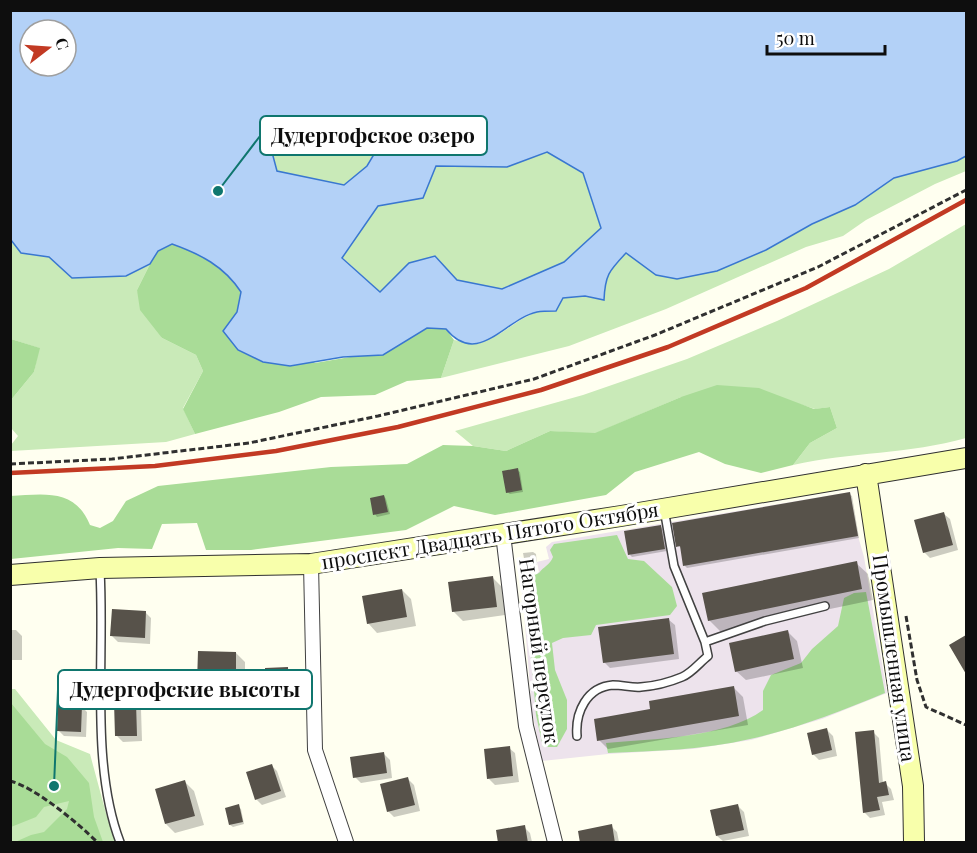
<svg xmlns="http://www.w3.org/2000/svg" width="977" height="853" font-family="'Playfair Display',serif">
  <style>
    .industrial { fill: #ede3ec }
    .green { fill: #c9eab8 }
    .forest { fill: #a9dc97 }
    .water { fill: #b3d1f7; stroke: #3977d0; stroke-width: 1.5; fill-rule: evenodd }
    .shadow { fill: #0003 }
    .building { fill: #57524a }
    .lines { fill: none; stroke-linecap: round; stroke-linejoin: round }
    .lane-casing { stroke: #414141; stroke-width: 10 }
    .street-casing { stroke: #414141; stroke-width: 16 }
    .secondary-casing { stroke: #303030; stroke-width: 22 }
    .path { stroke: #303030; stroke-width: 3; stroke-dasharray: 6 3; stroke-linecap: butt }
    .lane { stroke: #fff; stroke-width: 7 }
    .street { stroke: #fff; stroke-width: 14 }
    .secondary { stroke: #f8ffab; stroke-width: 20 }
    .rail { stroke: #c23a23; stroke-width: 4.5 }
    .labels { text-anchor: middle; stroke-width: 6; stroke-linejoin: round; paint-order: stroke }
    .street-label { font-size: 20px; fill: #0e0e0e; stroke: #fff }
    .leader { fill: none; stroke: #0f766e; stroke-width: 2 }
    .callout-dot { fill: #0f766e; stroke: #fff; stroke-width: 2 }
    .callout { fill: #fff; stroke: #0f766e; stroke-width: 2 }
    .callout-label { font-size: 21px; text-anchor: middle; font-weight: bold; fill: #0e0e0e }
  </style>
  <rect width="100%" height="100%" fill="#fffff0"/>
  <!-- industrial -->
  <path class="industrial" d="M850 492 858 536 864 557 887 693 822 719 751 740 693 749 608 754 542 761 532 712 521 575 539 572 537 562 549 559 546 547 552 542Z"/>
  <!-- green -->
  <path class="green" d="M337 119 382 141 367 166 344 185 277 171 269 141 307 123Z
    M547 152 583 173 601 228 564 262 502 289 457 280 409 263 380 292 342 257 378 206 423 198 436 166 507 167Z
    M966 156V171L935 184 866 220 843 236 806 247 666 309 569 346 441 378 454 340 478 344 501 333 522 319 536 312 556 311 563 298 585 296 604 300C605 275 609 271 626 253L812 224 855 205 894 178 957 161Z
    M966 224V438C910 454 850 452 793 465L810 443 837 428 830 407 815 409 799 404 681 397 594 434 550 431 506 451 473 446 455 431 583 395 687 359 777 321 889 269Z
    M11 240 21 253 49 257 72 278 126 276 150 264 137 290 162 338 196 355 203 371 183 408 195 434 166 442 11 451V445L18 436 11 428V400L34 372 39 348 11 339Z
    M10 689H15L56 740 90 754 107 817 116 842H11Z"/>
  <!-- forest -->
  <path class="forest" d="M172 244C200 254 223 266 241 292L237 312 315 363 356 356 406 340 427 328 446 329 454 340 441 378 407 381 375 395 321 397 279 412 195 434 183 409 203 371 196 355 162 338 140 310 137 290 150 264 158 251Z
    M11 339 40 348 34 372 11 400Z
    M717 385 759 388 814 409 830 407 837 428 810 443 793 465 761 473 725 464 699 452 635 472 606 495 495 515 454 506 406 530 251 550H206L197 523 162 524 152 549 118 548 11 559 10 496C44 494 75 488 90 525L100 528 113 521 126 501 158 486 331 467 407 464 443 445 473 446 506 451 550 431 595 433 681 397Z
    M617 535 628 559 644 561 672 587 677 606 670 615 596 625 591 635 563 638 552 643 555 670 567 700V729L557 747H543L536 715 525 578 539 573C543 567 550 565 553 557L550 550 554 544Z
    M866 592 885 693C841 711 796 729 750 739 703 750 655 751 608 753L606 743C652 739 725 738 763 710V691L771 675 801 663 812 649 838 626 844 598 854 593Z
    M11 703 45 744 67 757 89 783 94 817 103 842H15L31 835 44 832 67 809 69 801 44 807 36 817 11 827Z"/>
  <!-- water -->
  <path class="water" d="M11 10 966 11V156L957 161 894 178 855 205 812 224 766 250 717 271 677 279 656 275 626 253C609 271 605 275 604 300L585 296 563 298 556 311C550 311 542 311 537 312 505 319 478 368 446 329L427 328 383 355 343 357 290 366 263 362 238 350 223 331 237 312 241 292C224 266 200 254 172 244L158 251 150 264 126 276 72 278 49 257 21 253 11 240ZM30 30H66V66H30ZM336 119 382 141 367 166 344 185 277 171 269 141 307 123ZM547 152 583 173 601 228 564 262 502 289 457 280 435 256 409 263 380 292 342 258 378 206 423 198 436 166 507 167Z"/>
  <!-- shadow -->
  <path class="shadow" d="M517 470 520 472 523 492 510 494 507 492Z
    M849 494 852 496 859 538 687 568 685 566 682 548 678 546Z
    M384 496 386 499 390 514 377 517 375 514Z
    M944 514 950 519 958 550 930 558 924 552Z
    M661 527 663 529 667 551 632 557 630 555Z
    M533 552 536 554 537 565 527 567 525 564 523 553Z
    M856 563 868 574 873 600 721 632 709 620Z
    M493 578 502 587 505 615 463 621 453 611Z
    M402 590 411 599 416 626 377 633 368 623Z
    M145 612 151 618 150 644 118 642 112 636Z
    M669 620 675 625 679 659 610 668 604 662Z
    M10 630H16L22 636V660H10Z
    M788 632 797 641 803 668 746 680 736 671Z
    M236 653 245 662V692H208L199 683Z
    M287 669 293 675 294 706 273 707 268 701Z
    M734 688 743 697 748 725 608 749 599 740 652 710Z
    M135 703 141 709 142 741 123 742 117 736Z
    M81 706 87 712 86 737 64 736 58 730Z
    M827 730 833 736 837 756 819 760 813 754Z
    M873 732 879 738 883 783H885L891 789 894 800 882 802 885 815 870 818 864 812Z
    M509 748 515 753 519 782 495 785 489 779Z
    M384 754 390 760 392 778 361 783 355 777Z
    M271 765 277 771 286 797 262 805 256 799Z
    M408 779 414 785 420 811 394 817 388 811Z
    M185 782 194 791 204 825 175 833 166 824Z
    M238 806 241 809 244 824 233 827 230 825Z
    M738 806 744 812 749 836 723 841 717 836Z
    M611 826 617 832 619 842H582Z
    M524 827 530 833 532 842H500Z"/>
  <!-- building -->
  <path class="building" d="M518 468 522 490 506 493 502 471Z
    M850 492 858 536 683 566 680 546 676 547 672 523Z
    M384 495 388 512 373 515 370 498Z
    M944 512 953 545 923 553 914 520Z
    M661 525 665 549 628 555 624 531Z
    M857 561 862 589 708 621 702 593Z
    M493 576 497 607 452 612 448 582Z
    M402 589 407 617 367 624 362 596Z
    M112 609 146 611 145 638 110 636Z
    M669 618 674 654 603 663 598 627Z
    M788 630 794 659 735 672 729 643Z
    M966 635V674L949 645Z
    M198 651 236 652V684L197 683Z
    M288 667 289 701H266L265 668Z
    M734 686 739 716 597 741 594 719 650 709 649 701Z
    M114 702H136L137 736H115Z
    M58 704 82 705 81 732 57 731Z
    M827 728 832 750 812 755 807 733Z
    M874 730 879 783 886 781 889 795 877 797 880 810 863 813 855 732Z
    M510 746 513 776 487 779 484 749Z
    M384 752 387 773 353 778 350 757Z
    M272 764 281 791 255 800 246 772Z
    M408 777 415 805 387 812 380 784Z
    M185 780 195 816 165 824 155 789Z
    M239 804 243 822 229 825 225 808Z
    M738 804 744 830 716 836 710 810Z
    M612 824 615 843H580L578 831Z
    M525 825 528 843H498L496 830Z"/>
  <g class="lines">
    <!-- lane casing -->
    <g class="lane-casing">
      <path id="lane" d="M100 571C105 656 90 764 120 842
        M705 642 765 621 825 606
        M577 736C575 712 587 687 613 685 623 685 632 688 641 687 655 686 670 682 682 677 692 673 700 662 708 656L705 642 674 566 664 509"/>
    </g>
    <!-- street casing -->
    <g class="street-casing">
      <path id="street" d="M503 534 526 726 555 842
        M311 564 315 750 346 842"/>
    </g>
    <!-- secondary casing -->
    <g class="secondary-casing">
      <path id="secondary" d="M866 474 913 786 914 842
        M10 575 100 568 311 564 621 516 966 458"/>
    </g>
    <!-- path -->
    <path class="path" d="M10 464 112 459 249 443 378 416 534 379 655 335 818 267 966 190
      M906 616 917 680 926 707 966 725
      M10 781C35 787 79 824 97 842"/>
    <!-- lane -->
    <use href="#lane" class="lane"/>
    <!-- street -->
    <use href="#street" class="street"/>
    <!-- secondary -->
    <use href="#secondary" class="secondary"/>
    <!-- rail -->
    <path class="rail" d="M10 473 155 466 276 451 398 427 541 390 668 347 806 288 966 200"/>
  </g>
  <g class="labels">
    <!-- street labels -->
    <g class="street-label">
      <text transform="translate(490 536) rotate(-9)" y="7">проспект Двадцать Пятого Октября</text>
      <text transform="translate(539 651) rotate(82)" y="7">Нагорный переулок</text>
      <text transform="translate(894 658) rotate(82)" y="7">Промышленная улица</text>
    </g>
  </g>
  <!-- callouts -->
  <path class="leader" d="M218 191L260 136M54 786L58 690"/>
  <g class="callout-dot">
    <circle cx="218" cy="191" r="6"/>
    <circle cx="54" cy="786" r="6"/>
  </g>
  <g class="callout">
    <rect x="260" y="116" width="227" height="39" rx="6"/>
    <rect x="58" y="670" width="254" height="39" rx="6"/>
  </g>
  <g class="callout-label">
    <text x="373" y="143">Дудергофское озеро</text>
    <text x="185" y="697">Дудергофские высоты</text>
  </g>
  <!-- border -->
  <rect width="977" height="853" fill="none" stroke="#0e0e0e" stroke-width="24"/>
  <!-- north arrow -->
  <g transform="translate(48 48) rotate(73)"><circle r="28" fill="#ffffff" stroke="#9f9f9f" stroke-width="1.5"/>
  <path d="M0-4.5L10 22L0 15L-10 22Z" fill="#c23a23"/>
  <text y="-9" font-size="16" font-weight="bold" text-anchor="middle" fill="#0e0e0e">С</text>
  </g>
  <!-- scale -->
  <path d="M767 45v9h118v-9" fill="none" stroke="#0e0e0e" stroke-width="3"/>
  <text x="776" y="45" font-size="18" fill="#0e0e0e" stroke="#ffffff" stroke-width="4.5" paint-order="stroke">50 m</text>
</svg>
